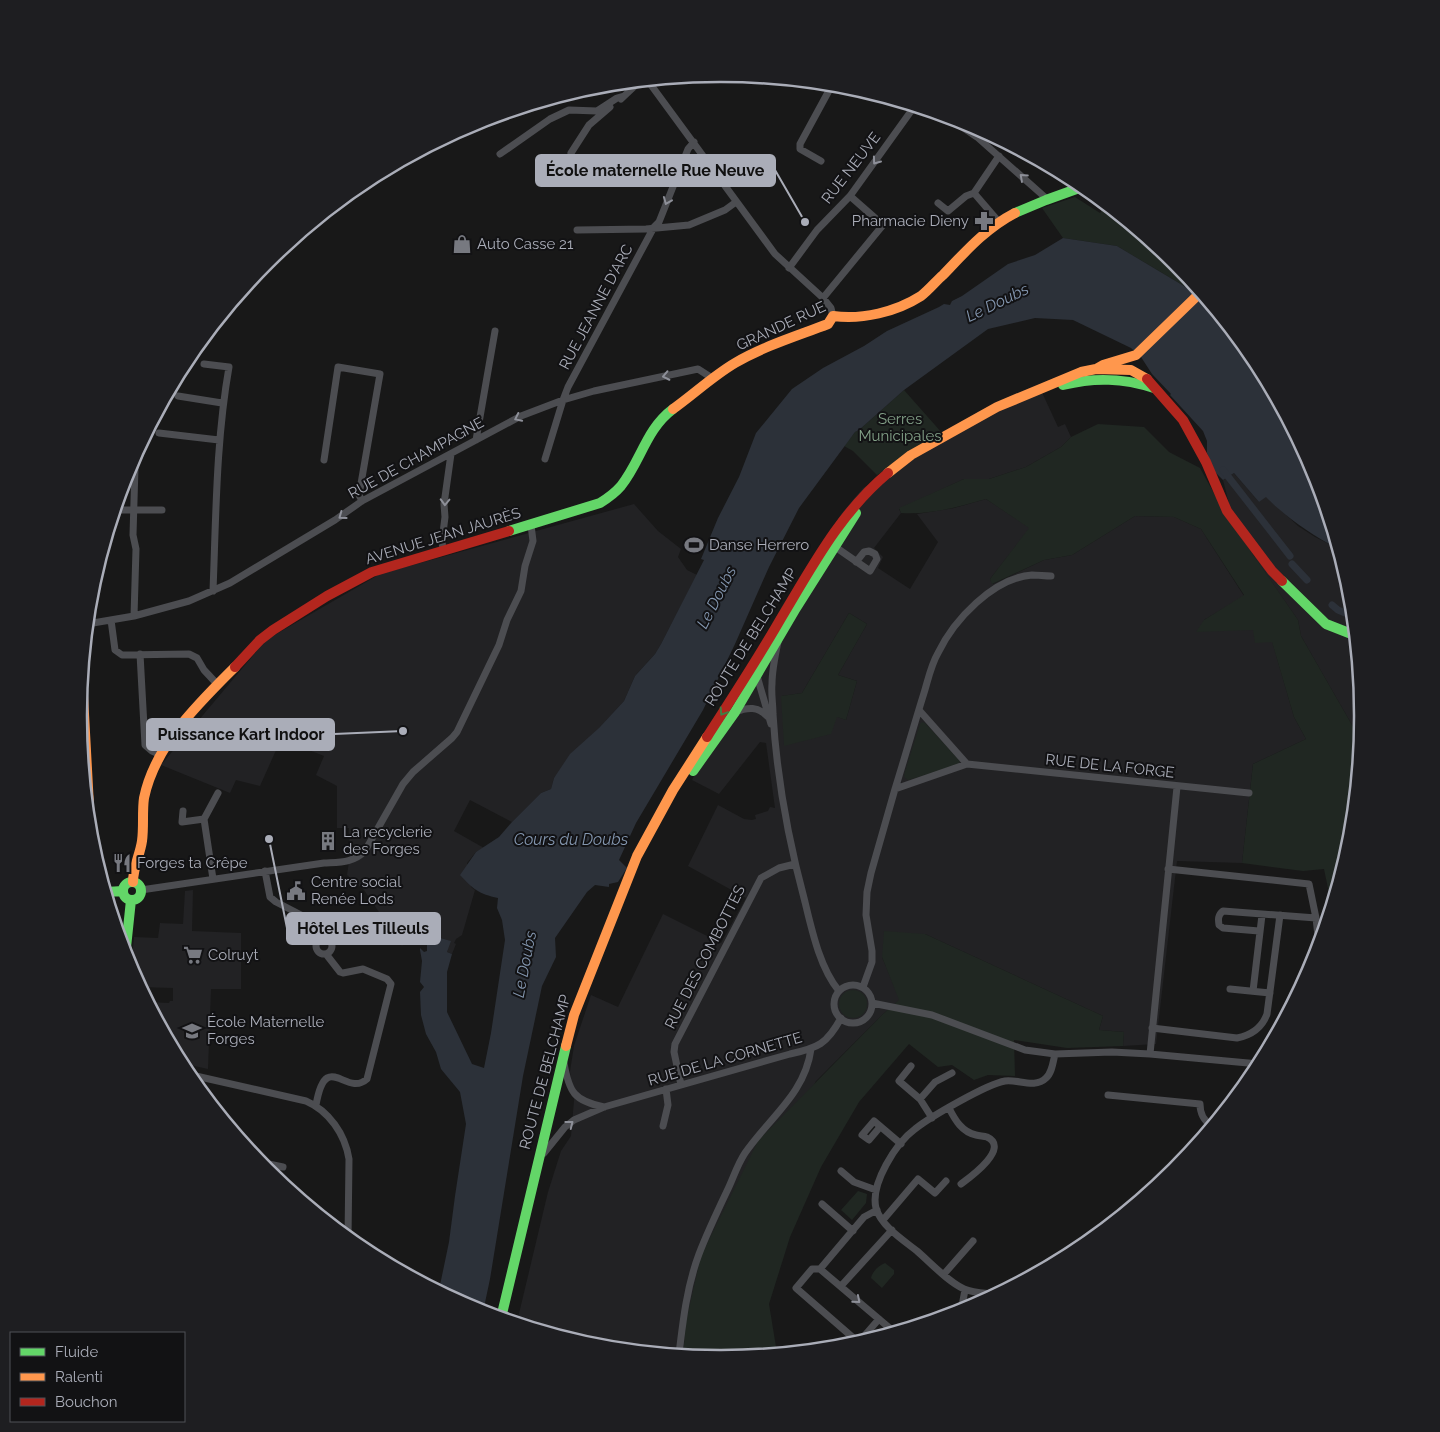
<svg xmlns="http://www.w3.org/2000/svg" width="1440" height="1432" font-family="Raleway,sans-serif">
  <style>
    .built { fill: #222224; fill-rule: evenodd }
    .green { fill: #202722 }
    .water { fill: #2c3139 }
    .lines { fill: none; stroke-linecap: round; stroke-linejoin: round }
    .canal { stroke: #2c3139; stroke-width: 7 }
    .street { stroke: #4c4d51; stroke-width: 7 }
    .fast { stroke: #63d668; stroke-width: 10 }
    .slow { stroke: #ff974d; stroke-width: 10 }
    .jam { stroke: #b3261e; stroke-width: 10 }
    .oneway { stroke: #8e9099 }
    .oneway2 { stroke: #3f7e42 }
    .labels { text-anchor: middle; stroke-width: 4; stroke-linejoin: round; paint-order: stroke }
    .street-label { font-size: 15px; fill: #aaadb8; stroke: #121214 }
    .poi-label { font-size: 15px; fill: #aaadb8; stroke: #121214; text-anchor: start }
    .park-label { font-size: 15px; fill: #83a188; stroke: #121214 }
    .water-label { font-size: 16px; font-style: italic; fill: #8497b0; stroke: #121214 }
    .rim { fill: none; stroke: #aaadb8; stroke-width: 2.5 }
    .leader { fill: none; stroke: #aaadb8; stroke-width: 2 }
    .callout-dot { fill: #aaadb8; stroke: #121214; stroke-width: 2 }
    .callout { fill: #aaadb8; stroke: #aaadb8; stroke-width: 2 }
    .callout-label { font-size: 16px; text-anchor: middle; font-weight: bold; fill: #111 }
  </style>
  <rect width="100%" height="100%" fill="#181818"/>
  <!-- built -->
  <path class="built" d="M1039 386 1058 427 1065 424 1071 437 1061 447 1026 467 989 479H964L899 509 901 513 874 548 883 557 878 568 910 589 938 542 917 514 954 508 986 499 1030 528 990 579 993 584 1044 560 1072 555 1135 516 1174 517 1201 529 1244 596 1204 620 1254 630 1272 641 1294 717 1306 739 1253 764 1242 863 1177 861 1156 1044 1123 1046 1124 1032 1099 1030 1103 1016 925 934 882 957 900 1000 883 1014 816 1081 686 1322 683 1355 594 1346 517 1322 548 1192 561 1151 571 1136 575 1089 571 1080 570 1071 574 1046 591 995 618 1007 663 914 721 943 746 898 688 866 718 805 744 819 752 820 756 819 755 815 768 811 770 807 775 808 766 743 760 742 719 794 692 780 782 606 842 513 863 488ZM849 613 867 624 838 675 857 681 846 720 782 696 802 693Z
    M1234 473 1259 502 1266 496 1298 526 1315 537 1337 548 1350 591 1362 716 1360 739 1301 636 1298 620 1255 558 1258 546 1231 511 1223 480Z
    M634 504 658 531 681 549 678 557 687 570 697 575 661 644 655 654 635 676 624 701 554 778 551 789 541 793 512 822 470 800 454 831 484 848 476 852 467 863 471 887 475 890 462 935 456 939 454 943 456 944 452 954 447 952 450 941 415 929 402 946 364 890 347 875 350 855 349 828H337V786L316 775 324 756 281 739 260 786 236 780 230 793 161 765 266 640 380 574Z
    M193 890 192 931 241 933V989H211L208 1069 181 1063 148 1002 169 1003 170 1001H173V988L140 987 131 970 134 937 158 938 160 923 183 924 185 891Z"/>
  <!-- green -->
  <path class="green" d="M1075 197 1100 213 1105 205 1174 262 1197 290 1194 292 1117 246 1063 238 1042 208Z
    M1202 296 1254 359 1280 408 1273 401 1200 298Z
    M904 390 942 433 877 475 853 451 844 446 855 432 859 430Z
    M1098 424 1144 427 1169 452 1200 468 1226 515 1298 620 1301 636 1360 739 1350 842 1331 903 1324 869 1303 871 1242 863 1253 764 1306 739 1294 717 1272 642 1255 643 1253 630 1196 632 1204 620 1244 595 1201 529 1174 517 1135 516 1072 555 1044 560 992 584 990 579 1029 528 986 499C958 507 930 515 901 513L899 508 964 479H989L1026 467 1061 447 1071 437Z
    M849 613 867 624 838 675 857 681 846 720 837 717 831 734 784 746 781 696 802 693Z
    M922 722 925 723 960 761 958 765 908 780 905 778 904 775 920 724Z
    M884 931 925 934 1103 1016 1099 1030 1124 1032 1123 1046 1067 1048 1014 1040 1015 1076 988 1075 974 1080 952 1065 938 1067 909 1044 859 1102 821 1167 790 1237 769 1304 777 1353 720 1358 683 1355 686 1322 701 1256 758 1141 883 1014 899 1000 882 957Z
    M839 1004a14 14 0 1 1 28 0a14 14 0 1 1-28 0Z
    M858 1191 867 1194 866 1203 852 1220 841 1210Z
    M885 1263 894 1270V1274L882 1288 871 1278C872 1272 879 1265 885 1263Z"/>
  <!-- water -->
  <path class="water" d="M1063 238 1117 246 1194 292 1203 300 1273 401 1280 408 1313 470 1337 548C1310 534 1287 518 1266 497L1259 502 1234 473 1223 480 1215 472 1207 453V441L1203 431 1170 395 1171 394 1152 374 1141 357 1131 348 1073 320 1035 318 988 329 904 390 859 430 855 432 799 508 769 567 735 644 703 710 636 823 619 860 627 868 618 882 609 884V887L595 885 587 892 555 938 556 957 542 986 523 1076 490 1279 483 1312 474 1309 439 1290 449 1242 455 1196 466 1124 460 1092 441 1069 436 1052 426 1034 421 1015 420 992 424 987 420 982 422 961 420 950V948L424 952 427 951V934L451 941 447 952 452 954 447 972V1012L472 1064 484 1068 491 1033 505 940 502 920 497 908 498 898C479 894 473 889 460 875L476 852 499 837 512 822 541 793 551 789 554 778 570 754 599 728 624 701 635 676 655 654 661 644 704 560 701 559 718 518 739 477 756 433 792 389 823 368 864 346 887 331 939 307 944 304 950 305 952 301 962 296 1008 264 1035 255Z"/>
  <g class="lines">
    <!-- canal -->
    <path class="canal" d="M1223 470 1290 556
      M1292 564 1307 580
      M1332 605 1338 610 1352 616"/>
    <!-- street -->
    <path class="street" d="M651 85 775 254 823 298 831 308 833 316
      M621 99 639 82
      M949 118 977 137 1047 199
      M571 153 589 125 610 107
      M500 154 550 119 569 110 597 111 617 98 624 96
      M999 156 974 193 999 222
      M821 161 800 149V144L832 85
      M938 203 948 211 966 196 974 193
      M577 230 646 229 689 225 725 210 736 202
      M287 244 293 241 304 230
      M789 268 817 230 850 196 914 107
      M823 298 883 225 850 196
      M204 364 229 367C216 441 216 516 213 591
      M178 396 222 403
      M159 433 219 440
      M476 440 495 331
      M545 459 563 400 568 387 654 227 659 222 688 149 694 142
      M324 460 338 367 380 374 359 495 362 501
      M115 510H162
      M831 544C844 553 857 562 870 571L877 559 875 554 869 551 864 552 856 562
      M443 550 442 541 445 517 444 504 451 454
      M134 616 136 549 133 535 135 467
      M111 620 115 650 122 655 189 654 197 658 204 670 218 685
      M87 624 134 616 189 601 230 583 335 520 362 501 521 416 563 400 594 391 698 369 712 378
      M778 642C775 656 772 670 772 684 771 694 773 704 773 714 777 781 788 839 805 902 812 931 820 968 839 991
      M140 654 145 745 152 751 161 755
      M757 676 771 724
      M919 710 967 764
      M735 712C748 707 758 706 768 717
      M895 789C905 757 914 725 924 693 928 680 931 665 938 653 954 620 993 578 1032 575 1038 575 1045 576 1051 576
      M183 811 182 822 204 819
      M1168 869 1309 884 1316 918 1319 945
      M265 871 270 897 276 902 305 917 323 938
      M213 879 204 819 218 793
      M141 890 324 863C340 862 353 863 365 851L403 784 413 772 452 738 457 732 499 645 507 620 521 591 525 566 533 541 531 525
      M1259 931 1223 928 1219 925C1218 919 1218 915 1223 911L1316 918
      M316 946a8 8 0 1 1 16 0a8 8 0 1 1-16 0Z
      M331 942 361 917
      M834 1004a19 19 0 1 1 38 0a19 19 0 1 1-38 0Z
      M863 987 872 962V951L866 915 867 892 871 873 895 789 967 764 1249 793
      M1230 989 1270 993
      M1253 991 1262 915
      M872 1003 932 1015 1025 1050 1055 1054 1112 1052 1150 1054 1259 1064
      M1152 1028 1237 1038C1252 1035 1262 1028 1267 1014L1280 915
      M1150 1054 1177 787
      M564 1063C569 1092 574 1101 604 1107
      M911 1066 899 1081 920 1099 932 1118
      M187 1074 306 1101C329 1111 345 1134 349 1159L348 1238
      M681 1085 674 1052 675 1044 761 878 779 868 795 864
      M1108 1095 1200 1104C1200 1113 1204 1121 1211 1125
      M920 1099 935 1082 952 1073
      M316 1105C326 1048 346 1098 367 1079L391 984 387 979 363 969 343 973 340 972 326 954
      M949 1108C955 1120 962 1132 976 1135 980 1136 984 1136 987 1137 1011 1148 969 1178 961 1184
      M663 1126 668 1105 666 1089
      M880 1127 869 1140 862 1135 874 1121 901 1144
      M544 1153 565 1127 574 1120 604 1107 790 1054C818 1048 827 1044 841 1018
      M259 1162 283 1167
      M841 1171 854 1182 876 1190
      M822 1204 853 1231
      M883 1220 918 1179 935 1193 946 1181
      M820 1269 864 1217 877 1210
      M944 1274 973 1241
      M841 1286 892 1230
      M994 1294C985 1293 973 1293 964 1289 947 1281 932 1264 917 1251 903 1240 881 1226 876 1208 870 1184 896 1143 915 1129 930 1117 987 1084 1005 1081 1018 1079 1035 1089 1046 1078 1052 1073 1053 1062 1055 1054
      M961 1311 965 1290
      M858 1342 796 1288 812 1269H820L893 1331
      M859 1342 879 1319
      M679 1354C683 1320 687 1286 699 1254 707 1233 717 1212 727 1191 733 1179 737 1165 745 1153 769 1118 805 1094 811 1049"/>
    <!-- fast -->
    <path class="fast" d="M1015 213 1046 200 1082 187
      M1063 385C1095 377 1123 378 1154 388
      M509 531 600 503C608 498 615 493 621 486 641 461 646 429 673 409
      M1282 581 1326 624 1354 635
      M693 771 735 712 796 608 856 513
      M123 891a9 9 0 1 1 18 0a9 9 0 1 1-18 0Z
      M106 892 123 891
      M125 957 131 900
      M501 1318 566 1046"/>
    <!-- slow -->
    <path class="slow" d="M1096 369 1103 365 1136 355 1200 293
      M673 409C694 394 713 376 735 363 764 346 797 336 828 324L833 316C862 320 896 312 921 296 929 290 936 281 943 275 965 252 986 228 1015 213
      M888 473 911 455 997 407 1081 372 1096 369 1131 370 1147 379
      M82 677 91 843
      M133 882C133 867 140 855 142 841 144 827 142 812 144 798 155 745 198 704 235 667
      M566 1046 574 1015 637 856 673 790 707 737"/>
    <!-- jam -->
    <path class="jam" d="M1147 379 1183 420 1206 462 1227 511 1272 571 1282 581
      M235 667 260 640 273 630 327 596 372 572 509 531
      M707 737C732 698 757 660 780 620 812 567 840 513 888 473"/>
  </g>
  <!-- one-way arrows -->
  <defs><path id="oneway-chevron" d="M-2-3.5L2.5 0L-2 3.5" fill="none" stroke-width="1.6" stroke-linecap="round" stroke-linejoin="round" transform="scale(1.25)"/></defs>
  <g class="oneway">
    <use href="#oneway-chevron" transform="translate(876 161) rotate(126)"/>
    <use href="#oneway-chevron" transform="translate(1023 177) rotate(-138)"/>
    <use href="#oneway-chevron" transform="translate(667 201) rotate(112)"/>
    <use href="#oneway-chevron" transform="translate(666 376) rotate(168)"/>
    <use href="#oneway-chevron" transform="translate(518 418) rotate(154)"/>
    <use href="#oneway-chevron" transform="translate(445 502) rotate(92)"/>
    <use href="#oneway-chevron" transform="translate(342 516) rotate(144)"/>
    <use href="#oneway-chevron" transform="translate(570 1124) rotate(-38)"/>
    <use href="#oneway-chevron" transform="translate(857 1300) rotate(40)"/>
  </g>
  <use class="oneway2" href="#oneway-chevron" transform="translate(723 712) rotate(123)"/>
  <!-- icons -->
  <defs>
    <g id="pharmacy-bare" transform="scale(1.5)"><path d="M-2-6h4v4h4v4h-4v4h-4v-4h-4v-4h4Z" fill="#777980" stroke="#121214" stroke-width="2.5" paint-order="stroke"/></g>
    <g id="shop-bare" transform="scale(1.5)"><path d="M-5-2.5h2.3a2.7 3.5 0 0 1 5.4 0H5L5.5 6h-11ZM-1.5-2.5h3a1.5 2.3 0 0 0-3 0Z" fill="#777980" stroke="#121214" stroke-width="2.5" paint-order="stroke"/></g>
    <g id="stadium-bare" transform="scale(1.5)"><path d="M0-5a6.5 5 0 1 0 0 10a6.5 5 0 1 0 0-10ZM-3.5-1.8h7v3.6h-7Z" fill="#777980" stroke="#121214" stroke-width="2.5" paint-order="stroke"/></g>
    <g id="building-bare" transform="scale(1.5)"><path d="M-4-6H4V6H1V3H-1V6H-4ZM-2.5-4.3h1.7v1.8h-1.7ZM.8-4.3h1.7v1.8H.8ZM-2.5-1h1.7V.8h-1.7ZM.8-1h1.7V.8H.8Z" fill="#777980" stroke="#121214" stroke-width="2.5" paint-order="stroke"/></g>
    <g id="restaurant-bare" transform="scale(1.5)"><path d="M-5-6h1v4h1v-4h1v4h1v-4h1v5L-1.5 .5V6h-2V.5L-5-1ZM5-6V6H3V1.5H1.5Q1.5-4 5-6Z" fill="#777980" stroke="#121214" stroke-width="2.5" paint-order="stroke"/></g>
    <g id="civic-bare" transform="scale(1.5)"><path d="M-.6-6.5H3V-4.5H.6V-3L4-1V1h2V6H-6V1h2V-1L-.6-3ZM-1.2 2.5V6h2.4V2.5Z" fill="#777980" stroke="#121214" stroke-width="2.5" paint-order="stroke"/></g>
    <g id="supermarket-bare" transform="scale(1.5)"><path d="M-6-5.5h2.5l.6 2H6L4.5 2H-2.5L-4.4-4H-6ZM-1.5 3.2a1.3 1.3 0 1 0 .1 0ZM3 3.2a1.3 1.3 0 1 0 .1 0Z" fill="#777980" stroke="#121214" stroke-width="2.5" paint-order="stroke"/></g>
    <g id="school-bare" transform="scale(1.5)"><path d="M0-5L7-2L0 1L-7-2ZM-4 1L0 2.5L4 1V4Q0 6-4 4Z" fill="#777980" stroke="#121214" stroke-width="2.5" paint-order="stroke"/></g>
  </defs>
  <g fill-rule="evenodd">
    <use href="#pharmacy-bare" x="984" y="221"/>
    <use href="#shop-bare" x="462" y="244"/>
    <use href="#stadium-bare" x="694" y="545"/>
    <use href="#building-bare" x="328" y="841"/>
    <use href="#restaurant-bare" x="122" y="863"/>
    <use href="#civic-bare" x="296" y="891"/>
    <use href="#supermarket-bare" x="193" y="955"/>
    <use href="#school-bare" x="192" y="1031"/>
  </g>
  <g class="labels">
    <!-- street labels -->
    <g class="street-label">
      <text transform="translate(851 168) rotate(-52)" y="5">RUE NEUVE</text>
      <text transform="translate(596 307) rotate(-62)" y="5">RUE JEANNE D'ARC</text>
      <text transform="translate(781 326) rotate(-25)" y="5">GRANDE RUE</text>
      <text transform="translate(416 458) rotate(-29)" y="5">RUE DE CHAMPAGNE</text>
      <text transform="translate(443 536) rotate(-17)" y="5">AVENUE JEAN JAURÈS</text>
      <text transform="translate(751 637) rotate(-58)" y="5">ROUTE DE BELCHAMP</text>
      <text transform="translate(1110 766) rotate(6)" y="5">RUE DE LA FORGE</text>
      <text transform="translate(705 957) rotate(-63)" y="5">RUE DES COMBOTTES</text>
      <text transform="translate(725 1059) rotate(-16)" y="5">RUE DE LA CORNETTE</text>
      <text transform="translate(545 1072) rotate(-75)" y="5">ROUTE DE BELCHAMP</text>
    </g>
    <!-- poi labels -->
    <g class="poi-label">
      <text x="969" y="226" text-anchor="end">Pharmacie Dieny</text>
      <text x="477" y="249">Auto Casse 21</text>
      <text x="709" y="550">Danse Herrero</text>
      <text x="343" y="837">La recyclerie<tspan x="343" dy="17">des Forges</tspan></text>
      <text x="137" y="868">Forges ta Crêpe</text>
      <text x="311" y="887">Centre social<tspan x="311" dy="17">Renée Lods</tspan></text>
      <text x="208" y="960">Colruyt</text>
      <text x="207" y="1027">École Maternelle<tspan x="207" dy="17">Forges</tspan></text>
    </g>
    <!-- park labels -->
    <g class="park-label">
      <text x="900" y="424">Serres<tspan x="900" dy="17">Municipales</tspan></text>
    </g>
    <!-- water labels -->
    <g class="water-label">
      <text transform="translate(997 302) rotate(-26)" y="6">Le Doubs</text>
      <text transform="translate(716 597) rotate(-63)" y="6">Le Doubs</text>
      <text x="571" y="845">Cours du Doubs</text>
      <text transform="translate(524 964) rotate(-79)" y="6">Le Doubs</text>
    </g>
  </g>
  <!-- crop -->
  <path d="M0 0H1440V1432H0ZM720 82H721A633 633 0 0 1 1354 715V717A633 633 0 0 1 721 1350H720A633 633 0 0 1 87 717V715A633 633 0 0 1 720 82Z" fill="#1e1e21" fill-rule="evenodd"/>
  <path class="rim" d="M720 82H721A633 633 0 0 1 1354 715V717A633 633 0 0 1 721 1350H720A633 633 0 0 1 87 717V715A633 633 0 0 1 720 82Z"/>
  <!-- callouts -->
  <path class="leader" d="M805 222L775 170M403 731L334 734M269 839L287 928"/>
  <g class="callout-dot">
    <circle cx="805" cy="222" r="5"/>
    <circle cx="403" cy="731" r="5"/>
    <circle cx="269" cy="839" r="5"/>
  </g>
  <g class="callout">
    <rect x="536" y="155" width="239" height="31" rx="5"/>
    <rect x="147" y="719" width="187" height="31" rx="5"/>
    <rect x="287" y="913" width="153" height="31" rx="5"/>
  </g>
  <g class="callout-label">
    <text x="655" y="176">École maternelle Rue Neuve</text>
    <text x="241" y="740">Puissance Kart Indoor</text>
    <text x="363" y="934">Hôtel Les Tilleuls</text>
  </g>
  <!-- legend -->
  <rect x="10" y="1332" width="175" height="90" fill="#121214" stroke="#4f5056"/>
  <rect x="20" y="1348" width="25" height="8" fill="#63d668" stroke="#4f5056"/>
  <text x="55" y="1357" font-size="15" fill="#aaadb8">Fluide</text>
  <rect x="20" y="1373" width="25" height="8" fill="#ff974d" stroke="#4f5056"/>
  <text x="55" y="1382" font-size="15" fill="#aaadb8">Ralenti</text>
  <rect x="20" y="1398" width="25" height="8" fill="#b3261e" stroke="#4f5056"/>
  <text x="55" y="1407" font-size="15" fill="#aaadb8">Bouchon</text>
</svg>
